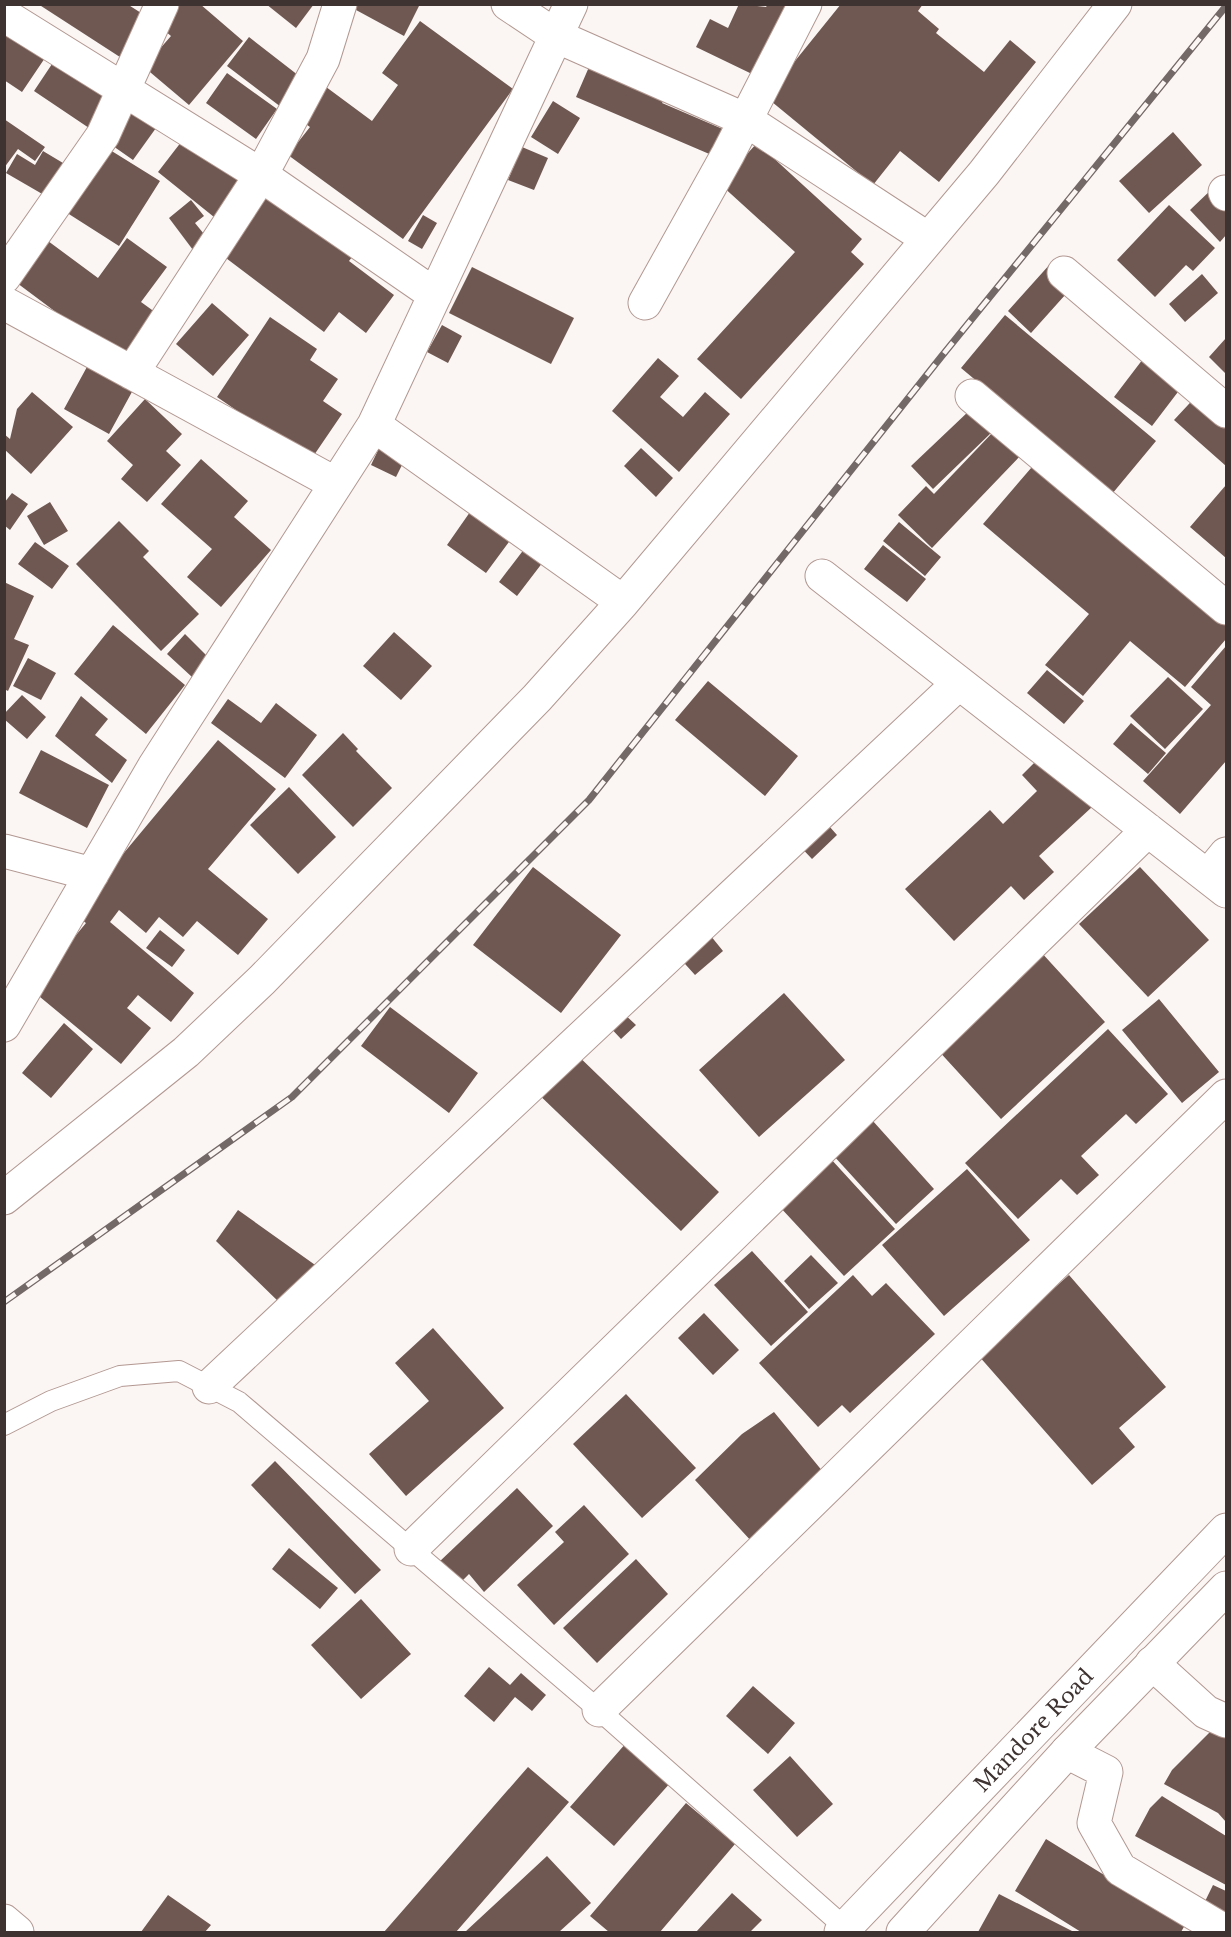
<svg xmlns="http://www.w3.org/2000/svg" width="1231" height="1937" font-family="'Libre Baskerville',serif">
  <style>
    .building { fill: #6f5851 }
    .lines { fill: none; stroke-linecap: round; stroke-linejoin: round }
    .service-casing { stroke: #b29891; stroke-width: 22 }
    .minor-casing { stroke: #b29891; stroke-width: 35 }
    .trunk-casing { stroke: #b29891; stroke-width: 35 }
    .service { stroke: #fff; stroke-width: 20 }
    .minor { stroke: #fff; stroke-width: 33 }
    .trunk { stroke: #fff; stroke-width: 33 }
    .rail-casing { stroke: #736967; stroke-width: 7 }
    .rail { stroke: #fbf5f4; stroke-width: 4.5; stroke-dasharray: 14; stroke-linecap: butt }
    .labels { text-anchor: middle; stroke-width: 6; stroke-linejoin: round; paint-order: stroke }
    .street-label { font-size: 21px; fill: #3e3330; stroke: #fbf5f4 }
  </style>
  <rect width="100%" height="100%" fill="#fbf5f4"/>
  <!-- building -->
  <path class="building" d="M38 4H127L149 18 123 59Z
    M175 4H200L243 41 189 105 144 67 171 36 158 25Z
    M266 4H314L296 28Z
    M345 4H420L404 36Z
    M739 4 766 7 768 4H786L752 74 696 47 710 19 728 28Z
    M841 4H923L918 11 939 29 936 33 984 72 1010 40 1036 62 939 182 900 151 873 185 766 97Z
    M420 21 513 89 403 239 288 155 310 127 293 115 318 81 372 121 398 85 382 73Z
    M4 22 49 52 22 92 4 80Z
    M249 37 303 79 281 107 227 66Z
    M58 55 116 94 92 130 34 91Z
    M589 67 664 100 662 103 725 130 714 156 576 97Z
    M227 73 277 109 256 139 206 103Z
    M553 101 580 118 558 154 531 137Z
    M126 106 156 128 133 160 103 139Z
    M4 119 45 147 35 161 18 149 4 168Z
    M1173 132 1202 165 1149 213 1119 181Z
    M185 137 241 182 214 217 158 172Z
    M757 143 862 239 851 252 864 264 741 399 697 359 795 252 720 184Z
    M102 145 160 181 119 246 61 209Z
    M522 147 548 158 534 190 508 180Z
    M43 151 63 163 44 195 6 173 17 154 35 165Z
    M262 184 355 253 349 261 394 295 366 333 339 312 324 332 214 249Z
    M1214 187 1226 201V235L1220 242 1190 210Z
    M191 200 204 216 195 223 208 239 193 250 169 218Z
    M1169 205 1215 248 1193 271 1186 265 1155 297 1117 260Z
    M423 215 437 223 422 249 408 241Z
    M127 238 167 267 141 302 159 315 124 363 17 283 48 241 98 278Z
    M1051 263 1074 285 1031 333 1008 311Z
    M472 267 574 318 551 364 449 313Z
    M1202 274 1218 293 1185 322 1169 304Z
    M212 303 249 335 213 376 176 344Z
    M1005 315 1156 441 1112 494 961 368Z
    M270 317 317 349 310 360 338 379 323 401 342 414 310 461 217 397Z
    M442 325 462 336 448 363 427 352Z
    M1226 338V374L1209 357Z
    M94 354 139 379 109 434 64 409Z
    M1146 355 1184 384 1152 426 1114 397Z
    M658 358 679 376 660 397 683 417 705 392 730 414 679 472 612 411Z
    M1201 391 1226 413V466L1174 420Z
    M32 392 73 427 31 474 4 449V434L10 439 17 409Z
    M145 399 182 434 166 451 181 465 147 502 121 479 133 465 107 441Z
    M970 410 992 432 933 489 911 466Z
    M995 430 1021 455 932 548 898 515 926 486 934 494Z
    M382 442 407 455 396 477 371 465Z
    M641 448 673 478 656 497 624 466Z
    M201 459 248 501 234 517 271 550 221 607 187 577 212 549 161 504Z
    M1038 460 1226 621V639L1185 687 1130 641 1083 696 1045 665 1089 614 983 524Z
    M1226 485V558L1190 527Z
    M12 493 28 504 10 530 4 525V503Z
    M50 502 68 531 44 545 27 516Z
    M477 502 517 531 486 573 447 545Z
    M119 521 149 551 143 557 199 614 161 651 76 564Z
    M899 522 941 557 925 576 883 541Z
    M35 542 69 566 52 589 18 564Z
    M883 545 926 579 907 602 864 569Z
    M525 548 543 562 517 596 499 582Z
    M4 582 34 596 14 639 29 645 8 691 4 689Z
    M113 625 185 685 146 734 74 674Z
    M394 632 432 666 401 700 363 666Z
    M185 634 210 659 192 677 167 654Z
    M1226 646V761L1180 814 1143 781 1211 705 1191 687Z
    M28 658 56 673 41 700 13 686Z
    M1047 670 1084 701 1064 724 1027 693Z
    M1168 677 1203 709 1165 749 1130 716Z
    M708 681 798 756 765 796 675 720Z
    M22 695 46 717 27 739 4 719V714Z
    M81 696 108 719 95 735 127 760 112 783 55 736Z
    M228 699 261 723 276 703 317 735 285 778 211 723Z
    M1131 723 1166 753 1148 774 1113 744Z
    M343 733 358 749 356 751 392 788 353 827 302 775Z
    M218 740 276 789 208 869 268 919 238 955 197 921 183 937 159 917 146 933 119 910 110 922 194 993 171 1022 138 995 127 1008 151 1028 121 1064 34 992 49 968 86 923 73 914Z
    M41 750 109 785 87 828 19 793Z
    M1043 754 1092 807 1039 856 1054 872 1024 900 1011 886 954 941 905 889 990 810 1003 824 1037 791 1022 775Z
    M289 787 336 837 298 874 250 825Z
    M821 817 837 835 812 859 795 841Z
    M533 867 621 935 561 1013 473 945Z
    M1140 867 1209 940 1148 997 1079 924Z
    M160 930 185 950 172 967 146 948Z
    M706 930 723 951 695 975 677 955Z
    M1040 951 1105 1022 1001 1119 936 1048Z
    M784 993 845 1060 759 1137 699 1070Z
    M1159 999 1219 1072 1182 1103 1122 1030Z
    M390 1007 478 1073 449 1113 361 1046Z
    M621 1011 636 1025 621 1039 607 1024Z
    M64 1023 93 1049 51 1098 22 1073Z
    M1108 1029 1168 1094 1136 1124 1126 1114 1081 1156 1099 1175 1077 1195 1061 1179 1018 1219 965 1163Z
    M570 1048 719 1192 681 1231 532 1088Z
    M872 1120 934 1189 896 1224 833 1155Z
    M830 1158 895 1229 844 1276 779 1206Z
    M967 1169 1030 1240 944 1316 882 1245Z
    M238 1210 318 1267 283 1306 216 1241Z
    M752 1251 808 1312 771 1346 714 1285Z
    M811 1255 838 1283 809 1309 784 1281Z
    M853 1275 872 1296 886 1283 935 1334 850 1413 842 1405 818 1427 759 1363Z
    M1069 1275 1166 1387 1119 1428 1135 1447 1092 1485 978 1355Z
    M704 1313 739 1350 713 1375 678 1338Z
    M433 1328 504 1408 406 1496 369 1454 429 1401 395 1363Z
    M626 1394 696 1468 642 1518 573 1444Z
    M774 1412 828 1478 753 1543 695 1480 742 1434Z
    M275 1461 381 1570 355 1594 251 1485Z
    M517 1488 553 1526 484 1592 469 1574 459 1584 438 1563Z
    M584 1505 629 1554 554 1625 517 1585 564 1542 555 1532Z
    M289 1548 338 1588 320 1609 272 1569Z
    M636 1559 668 1594 597 1663 563 1628Z
    M361 1599 411 1654 361 1699 311 1645Z
    M489 1667 510 1685 521 1673 546 1695 532 1711 515 1697 494 1722 464 1696Z
    M753 1686 795 1723 768 1754 726 1716Z
    M1220 1722 1226 1726V1822L1218 1813 1164 1784 1172 1770Z
    M627 1742 671 1782 614 1846 570 1807Z
    M790 1756 833 1804 797 1837 753 1790Z
    M528 1767 569 1802 456 1932H384Z
    M1162 1796 1226 1836V1885L1135 1836 1150 1808Z
    M686 1803 735 1844 660 1932H609L590 1916Z
    M1046 1839 1185 1925 1181 1932H1081L1015 1891Z
    M547 1856 591 1903 559 1932H465Z
    M1213 1885 1226 1891V1932H1190Z
    M732 1893 762 1920 750 1932H696Z
    M999 1894 1074 1932H978Z
    M168 1895 211 1925 205 1932H141Z"/>
  <g class="lines">
    <!-- service casing -->
    <g class="service-casing">
      <path id="service" d="M4 1425 51 1401 120 1376 179 1371 239 1402 599 1710 850 1932"/>
    </g>
    <!-- minor casing -->
    <g class="minor-casing">
      <path id="minor" d="M508 4 556 36 746 120 928 239
        M4 15 261 175 435 295
        M1225 192 1226 194
        M1064 273 1226 411
        M4 277 103 135 162 4
        M4 303 336 484
        M645 303 728 154 805 4
        M132 373 261 175 323 59 340 4
        M972 396 1226 608
        M374 425 623 602
        M822 576 1226 891
        M4 851 92 874
        M1208 876 1226 854
        M4 1025 154 767 374 425 571 4
        M4 1198 186 1052 262 980 537 698 623 602 984 173 1115 4
        M209 1387 959 683
        M411 1549 1148 830
        M1152 1663 1206 1712 1226 1721
        M599 1710 1226 1096
        M1067 1752 1106 1772 1094 1823 1120 1869 1226 1932
        M4 1921 17 1932"/>
    </g>
    <!-- trunk casing -->
    <g class="trunk-casing">
      <g id="trunk">
        <path id="s1" d="M841 1932 1226 1530"/>
        <path d="M903 1932 1067 1752 1226 1588"/>
      </g>
    </g>
    <!-- service -->
    <use href="#service" class="service"/>
    <!-- minor -->
    <use href="#minor" class="minor"/>
    <!-- trunk -->
    <use href="#trunk" class="trunk"/>
    <!-- rail casing -->
    <g class="rail-casing">
      <path id="rail" d="M4 1302 292 1097 589 800 941 357 1226 6"/>
    </g>
    <!-- rail -->
    <use href="#rail" class="rail"/>
  </g>
  <g class="labels">
    <!-- street labels -->
    <g class="street-label">
      <text dy="7" stroke="none"><textPath href="#s1" startOffset="279">Mandore Road</textPath></text>
    </g>
  </g>
  <!-- border -->
  <rect width="1231" height="1937" fill="none" stroke="#3e3330" stroke-width="12"/>
</svg>
